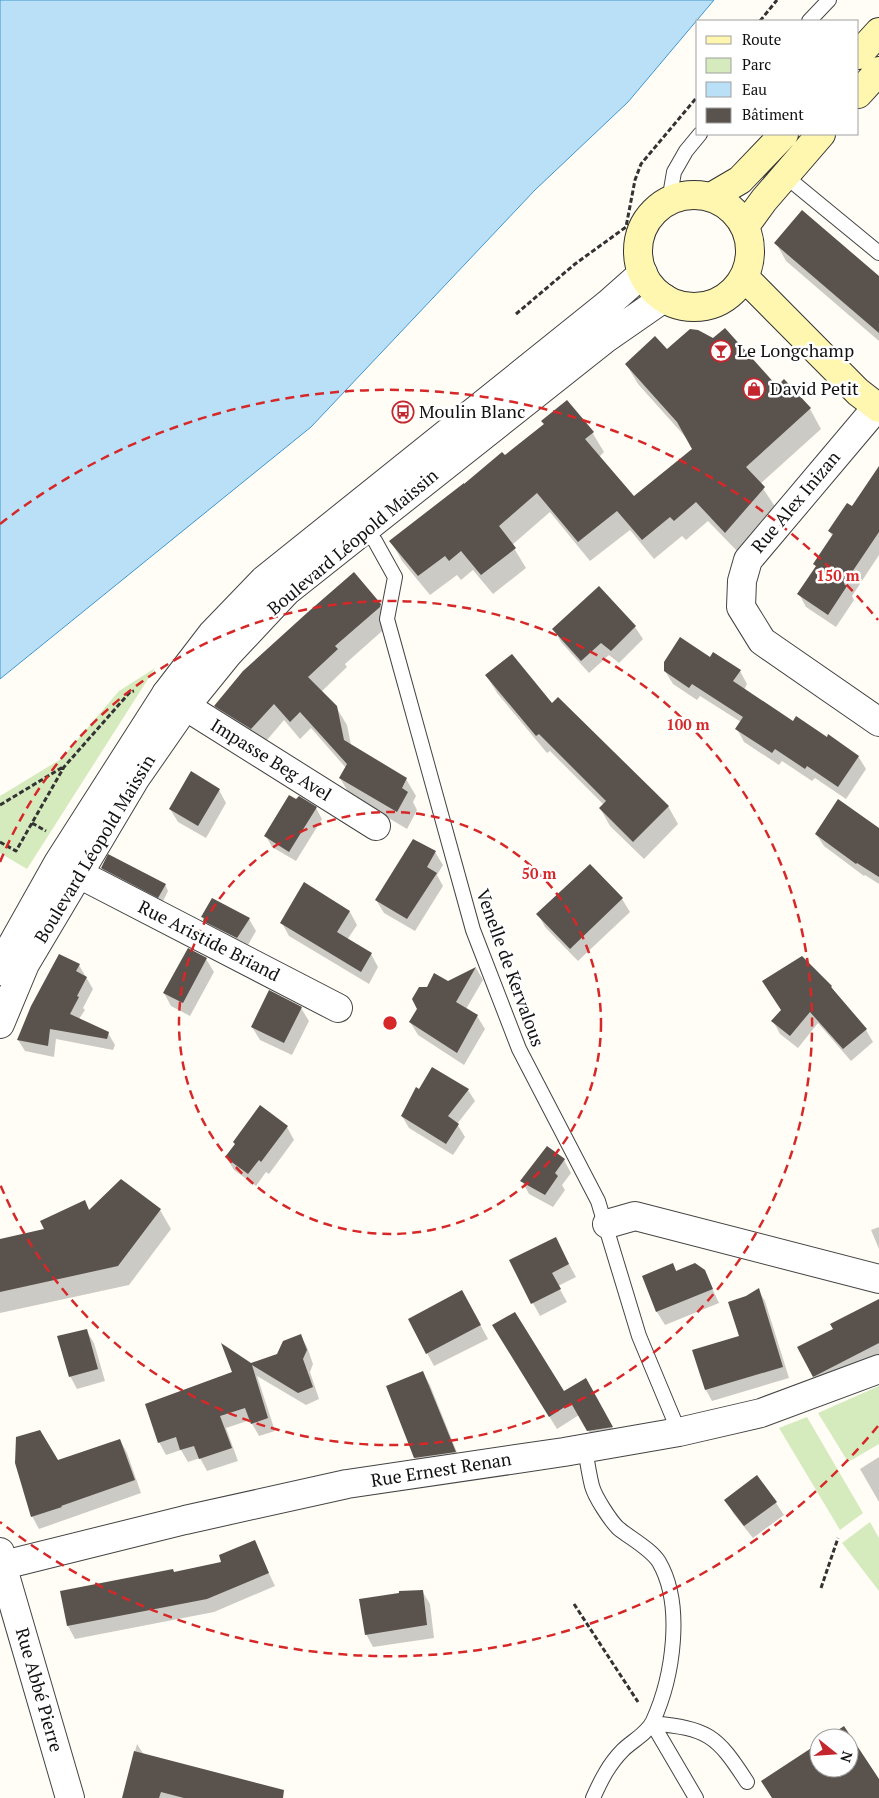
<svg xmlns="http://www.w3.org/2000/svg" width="879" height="1798" font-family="'PT Serif',serif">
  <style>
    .green { fill: #d5ebbd }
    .water { fill: #b9e0f7; stroke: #3f96cf }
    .shadow { fill: #0003 }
    .building { fill: #5a524d }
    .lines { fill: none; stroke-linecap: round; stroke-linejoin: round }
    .service-casing { stroke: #444; stroke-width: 16 }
    .minor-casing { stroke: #444; stroke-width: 30 }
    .tertiary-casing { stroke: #444; stroke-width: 30 }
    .secondary-casing { stroke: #333; stroke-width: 30 }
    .path { stroke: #333; stroke-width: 3; stroke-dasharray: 5 2.5; stroke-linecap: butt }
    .service { stroke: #fff; stroke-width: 14 }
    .minor { stroke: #fff; stroke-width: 28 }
    .tertiary { stroke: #fff; stroke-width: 28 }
    .secondary { stroke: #fff6b0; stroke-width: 28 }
    .ring { fill: none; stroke: #d62828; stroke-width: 2.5; stroke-dasharray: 9 6 }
    .labels { text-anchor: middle; stroke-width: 5; stroke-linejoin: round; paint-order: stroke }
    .poi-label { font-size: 18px; fill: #111; stroke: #fff; text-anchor: start }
    .street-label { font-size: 18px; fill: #111; stroke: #fff }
    .centre { fill: #d62828; stroke: #fff; stroke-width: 2.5 }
    .ring-label { font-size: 15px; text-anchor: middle; font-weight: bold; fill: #d62828; stroke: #fff; stroke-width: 5; stroke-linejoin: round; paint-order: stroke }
  </style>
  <rect width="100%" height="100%" fill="#fffdf5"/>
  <!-- green -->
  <path class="green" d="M155 668 27 869 0 853V796L61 759 119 691Z
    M879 1386V1444L848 1462 818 1413Z
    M807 1417 863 1513 840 1530 779 1428Z
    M870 1522 879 1538V1591L842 1543Z"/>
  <!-- water -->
  <path class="water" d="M0 0H714L628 102 535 190 311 427 0 679Z"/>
  <!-- shadow -->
  <path class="shadow" d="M776 243 879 277V341L786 261Z
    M667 351 777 388 784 381 810 409 821 429 760 484 776 508 737 551 708 521 686 540 682 536 654 559 630 530 590 561 550 512 512 545 526 568 493 594 473 570 461 580 457 575 430 595 402 561 391 541 505 457 592 432 604 452 599 457 634 498 694 449 689 441 638 384 626 364Z
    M879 485V555L852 596 854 600 836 627 806 607 799 594 817 567 814 564 833 537 829 531 852 508Z
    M380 605 390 624 345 664 347 667 321 692 336 707 347 725 351 745 406 779 416 796 413 802 417 810 407 829 350 795 340 778 346 768 311 728 300 739 284 720 262 746 225 723 215 706Z
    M635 627 643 639 619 663 609 655 589 673 561 642 554 629Z
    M711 659 740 671 747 684 744 690 793 723 858 756 866 769 846 799 815 778 812 781 782 761 779 765 744 742 737 729 741 722 700 696 697 700 673 684 665 671Z
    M487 676 552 704 668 806 678 824 644 859 610 826 600 808 604 805 550 751 547 753 497 693Z
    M219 790 226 803 206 838 178 822 170 809Z
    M316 808 322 819 296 861 272 847 266 836Z
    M879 830V884L865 875 864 876 824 846 816 834Z
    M413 840 435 852 443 865 437 875 443 886 415 931 384 913 376 900Z
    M590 865 622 899 630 912 578 961 545 927 538 914Z
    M102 868 165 884 168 891 162 903 105 874Z
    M305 884 350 912 357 925 347 940 371 954 378 967 369 984 289 936 282 923Z
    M202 917 249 919 256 931 245 950 212 933Z
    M206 959 214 972 190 1016 171 1006 164 993Z
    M79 965 93 989 83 1008 85 1010 79 1019 108 1033 115 1045 113 1050 56 1039 54 1057 25 1051 18 1040Z
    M476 968 483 980 466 1009 477 1016 485 1029 464 1065 418 1035 410 1022 428 988 448 982Z
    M831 986 836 995 866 1030 873 1042 851 1061 818 1023 798 1048 780 1034 773 1021Z
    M301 1008 309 1021 292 1055 260 1040 252 1027Z
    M468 1090 475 1101 457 1124 465 1137 453 1155 409 1128 402 1116 420 1091Z
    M287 1127 294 1140 269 1174 266 1172 256 1186 234 1170 226 1157Z
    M564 1160 571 1173 562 1185 565 1190 553 1207 529 1194 522 1181Z
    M122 1180 160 1210 171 1229 129 1285 0 1313V1240L46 1230 85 1202 90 1211Z
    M879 1227V1249L871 1230Z
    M562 1251 576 1277 558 1286 567 1302 540 1316 510 1261Z
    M673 1265 677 1272 704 1271 719 1303 665 1325 657 1312 643 1277Z
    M758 1290 765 1301 789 1378 712 1401 706 1390 694 1351 740 1337 746 1297Z
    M879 1300V1362L822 1391 814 1376 834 1330Z
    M469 1304 488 1339 434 1366 427 1353Z
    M86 1330 94 1343 105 1381 77 1389 70 1376Z
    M300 1335 307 1347 313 1364 310 1372 319 1399 306 1405 257 1376 275 1431 259 1436 250 1420 226 1428 238 1461 207 1471 200 1458 188 1462 181 1450 166 1455 159 1442 233 1373 251 1364 278 1355Z
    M501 1338 564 1393 585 1380 619 1439 596 1443 579 1415 557 1429Z
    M423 1373 430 1385 462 1465 423 1471 415 1458Z
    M120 1440 127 1453 141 1493 39 1529 32 1516 58 1461Z
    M879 1457V1502L860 1469Z
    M757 1477 776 1503 784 1515 753 1538 733 1513 726 1500Z
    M254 1542 275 1586 214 1612 75 1639 68 1626 61 1592 174 1573 223 1563Z
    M422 1591 430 1604 434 1638 373 1647 366 1634 401 1594Z
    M137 1744 144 1755 267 1798H123Z"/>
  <!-- building -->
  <path class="building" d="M802 210 879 276V333L774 243Z
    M725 328 777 386 784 379 811 408 746 467 765 487 725 533 696 502 674 521 670 517 642 540 617 511 578 542 537 493 499 526 516 548 481 575 461 551 449 561 445 556 418 576 389 541 464 483V484L502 452 505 455 544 424 541 421 567 400 594 432 585 439 634 496 692 449 677 422 625 364 655 336 667 349 690 329 698 330 713 338Z
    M879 466V532L844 584 847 586 828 615 797 594 816 566 813 564 833 534 828 531 847 503 852 506Z
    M354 572 381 604 380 607 335 646 338 649 308 677 337 706 344 740 407 778 402 788 408 792 397 812 339 778 347 764 300 712 290 722 274 704 251 729 214 706 243 671 308 612Z
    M599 586 636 626 611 651 601 643 581 661 552 629Z
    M680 637 710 657 713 652 741 670 733 681 793 721 796 716 827 737 828 734 859 756 838 787 807 766 805 769 775 749 772 753 735 729 743 717 692 684 689 688 664 671V662Z
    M512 654 552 703 558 697 669 806 633 842 599 808 606 801 539 734 536 736 485 675Z
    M191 771 220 789 198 826 169 809Z
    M289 795 296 799 299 796 317 807 289 852 264 836Z
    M838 799 879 828V877L857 863 856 864 815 834Z
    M413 839 436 851 427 867 437 873 407 919 375 900Z
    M108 854 166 884 158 898 101 868Z
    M590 864 623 898 570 949 536 914Z
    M304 882 350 911 337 932 372 953 361 972 280 923Z
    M212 898 250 918 237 938 203 921 204 918 201 917Z
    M188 948 207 958 183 1003 163 993Z
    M59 954 80 964 76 971 87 977 77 996 79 997 70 1014 109 1032 107 1039 50 1029 48 1046 17 1040 31 1006Z
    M802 956 832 986 831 987 867 1029 843 1049 810 1012 790 1036 771 1021 781 1010 762 981Z
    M476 967 456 1002 478 1015 457 1053 409 1022 417 1009 412 999 419 987H427L434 973 448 981Z
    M269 990 302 1007 284 1043 251 1027Z
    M432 1067 469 1089 448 1116 459 1124 446 1144 401 1116 416 1087 419 1089Z
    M260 1105 288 1126 261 1162 259 1160 248 1174 225 1157 235 1144 233 1142Z
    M547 1146 565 1159 555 1173 558 1176 545 1195 520 1181Z
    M121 1179 161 1209 118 1266 0 1292V1239L44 1229 40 1221 85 1200 89 1210Z
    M556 1237 569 1264 552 1273 561 1289 531 1304 509 1260Z
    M673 1263 676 1271 695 1263 705 1270 713 1289 656 1312 642 1276Z
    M759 1288 783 1367 705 1390 692 1350 739 1336 728 1302 746 1296Z
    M462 1290 481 1325 426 1354 408 1319Z
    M879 1299V1343L813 1377 797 1347 833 1329 830 1324Z
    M515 1312 564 1391 586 1378 613 1427 587 1431 571 1403 549 1417 492 1325Z
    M87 1329 98 1369 69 1377 57 1336Z
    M301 1334 307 1350 303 1359 313 1387 298 1393 252 1365 268 1418 251 1424 245 1408 220 1416 232 1448 199 1459 194 1446 180 1450 176 1437 158 1443 145 1404 232 1372 221 1343 251 1363 277 1354 283 1341Z
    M423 1371 456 1452 414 1458 386 1386Z
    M40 1430 58 1460 120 1439 135 1480 61 1506 62 1507 31 1517 15 1463 16 1437Z
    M757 1475 777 1502 744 1526 724 1500Z
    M255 1540 269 1573 207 1599 67 1626 60 1591 173 1569 174 1572 221 1562 219 1555Z
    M423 1590 427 1625 365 1635 359 1599 399 1593V1591Z
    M844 1726 879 1779V1798H772L761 1781 819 1743V1768H849V1738H826Z
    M134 1751 284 1790 283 1798H184L161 1792 159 1798H122Z"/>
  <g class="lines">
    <!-- service casing -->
    <g class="service-casing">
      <path id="service" d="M809 21 829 0
        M784 175 879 253
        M669 201 674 172 686 151 700 134
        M362 527 375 541 395 577 387 619 473 930 519 1049 598 1201 639 1336 679 1432
        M585 1448C587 1461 589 1474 592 1486 595 1497 610 1520 618 1528 630 1538 651 1549 659 1562 684 1605 673 1677 653 1721 647 1734 632 1741 623 1750 609 1764 601 1780 593 1798
        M652 1723C708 1729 716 1734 747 1782
        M652 1723 696 1798"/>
    </g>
    <!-- minor casing -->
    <g class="minor-casing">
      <path id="minor" d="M877 407 748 560 742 581 741 607 762 641 879 722
        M166 694 376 826
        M79 874 338 1008
        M607 1224 635 1216 879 1279
        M0 1566 185 1520 347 1484 564 1452 679 1432 761 1413 879 1369"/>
    </g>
    <!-- tertiary casing -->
    <g class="tertiary-casing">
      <path id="tertiary" d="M0 971 7 954 58 863 166 694 212 634 264 580 608 304 643 273
        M0 1024 25 964 135 779 185 707 228 654 287 591 605 339 664 298
        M0 1552 2 1565 70 1798"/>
    </g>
    <!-- secondary casing -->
    <g class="secondary-casing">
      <path id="secondary" d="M858 55 879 32
        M858 94 879 71
        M638 251a56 56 0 1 1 112 0a56 56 0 1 1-112 0Z
        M711 197 740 180 784 134
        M745 226 764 200 821 134
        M744 277 858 392 879 408"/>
    </g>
    <!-- path -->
    <path class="path" d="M760 21 777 0
      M516 314 575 264 626 227 635 180 641 164 698 96
      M0 805 63 767
      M32 823 46 831
      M0 842 16 851 64 767 130 692 134 691
      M821 1588 838 1538
      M574 1604 638 1702"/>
    <!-- service -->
    <use href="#service" class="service"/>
    <!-- minor -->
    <use href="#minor" class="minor"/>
    <!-- tertiary -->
    <use href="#tertiary" class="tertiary"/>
    <!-- secondary -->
    <use href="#secondary" class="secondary"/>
  </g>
  <!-- distance rings -->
  <g class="ring">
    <circle cx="390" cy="1023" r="211"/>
    <path d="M0 862A422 422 0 1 1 0 1184"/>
    <path d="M878 1426A633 633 0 0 1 0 1522M0 524A633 633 0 0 1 878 620"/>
  </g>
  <!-- icons -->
  <defs>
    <g id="bar-ring" transform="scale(1.125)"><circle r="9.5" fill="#fff" stroke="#c4262e" stroke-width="1.5"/><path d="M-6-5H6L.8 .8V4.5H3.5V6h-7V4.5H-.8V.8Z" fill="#c4262e"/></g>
    <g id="shop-ring" transform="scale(1.125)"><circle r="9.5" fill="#fff" stroke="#c4262e" stroke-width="1.5"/><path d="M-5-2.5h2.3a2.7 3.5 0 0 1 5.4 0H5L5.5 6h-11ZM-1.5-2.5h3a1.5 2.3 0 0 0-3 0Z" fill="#c4262e"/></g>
    <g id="bus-ring" transform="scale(1.125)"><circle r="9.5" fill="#fff" stroke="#c4262e" stroke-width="1.5"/><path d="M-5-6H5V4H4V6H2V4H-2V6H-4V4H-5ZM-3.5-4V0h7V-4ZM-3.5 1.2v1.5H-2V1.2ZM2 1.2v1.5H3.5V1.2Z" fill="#c4262e"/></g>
  </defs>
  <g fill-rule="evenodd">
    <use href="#bar-ring" x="721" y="351"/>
    <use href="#shop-ring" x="754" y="389"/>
    <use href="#bus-ring" x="403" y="412"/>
  </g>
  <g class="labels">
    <!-- poi labels -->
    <g class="poi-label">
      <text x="737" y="357">Le Longchamp</text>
      <text x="770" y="395">David Petit</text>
      <text x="419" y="418">Moulin Blanc</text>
    </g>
    <!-- street labels -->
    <g class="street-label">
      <text transform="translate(796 502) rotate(-50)" y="6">Rue Alex Inizan</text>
      <text transform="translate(353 542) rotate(-40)" y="6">Boulevard Léopold Maissin</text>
      <text transform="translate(271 760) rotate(32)" y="6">Impasse Beg Avel</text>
      <text transform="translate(95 849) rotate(-59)" y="6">Boulevard Léopold Maissin</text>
      <text transform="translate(209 941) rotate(27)" y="6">Rue Aristide Briand</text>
      <text transform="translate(510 968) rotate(70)" y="6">Venelle de Kervalous</text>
      <text transform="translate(441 1470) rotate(-9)" y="6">Rue Ernest Renan</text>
      <text transform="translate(39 1690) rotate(74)" y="6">Rue Abbé Pierre</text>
    </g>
  </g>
  <circle cx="390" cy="1023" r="8" class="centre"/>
  <g class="ring-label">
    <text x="838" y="581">150 m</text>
    <text x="688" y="730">100 m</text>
    <text x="539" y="879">50 m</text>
  </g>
  <!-- legend -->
  <rect x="696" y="20" width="162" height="115" fill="#ffffff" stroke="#a0a0a0"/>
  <rect x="706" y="36" width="25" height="8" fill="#fff6b0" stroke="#a0a0a0"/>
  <text x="742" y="45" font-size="15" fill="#111111">Route</text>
  <rect x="706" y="58" width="25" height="15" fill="#d5ebbd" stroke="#a0a0a0"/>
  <text x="742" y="70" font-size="15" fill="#111111">Parc</text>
  <rect x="706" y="82" width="25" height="15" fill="#b9e0f7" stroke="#a0a0a0"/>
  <text x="742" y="95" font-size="15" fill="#111111">Eau</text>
  <rect x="706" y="108" width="25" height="15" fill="#5a524d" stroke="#a0a0a0"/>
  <text x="742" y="120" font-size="15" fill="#111111">Bâtiment</text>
  <!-- north arrow -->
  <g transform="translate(834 1753) rotate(107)"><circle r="24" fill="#ffffff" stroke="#a0a0a0"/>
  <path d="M0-4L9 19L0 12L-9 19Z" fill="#c4262e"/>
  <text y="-8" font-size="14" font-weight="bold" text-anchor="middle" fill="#111111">N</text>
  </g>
</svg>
